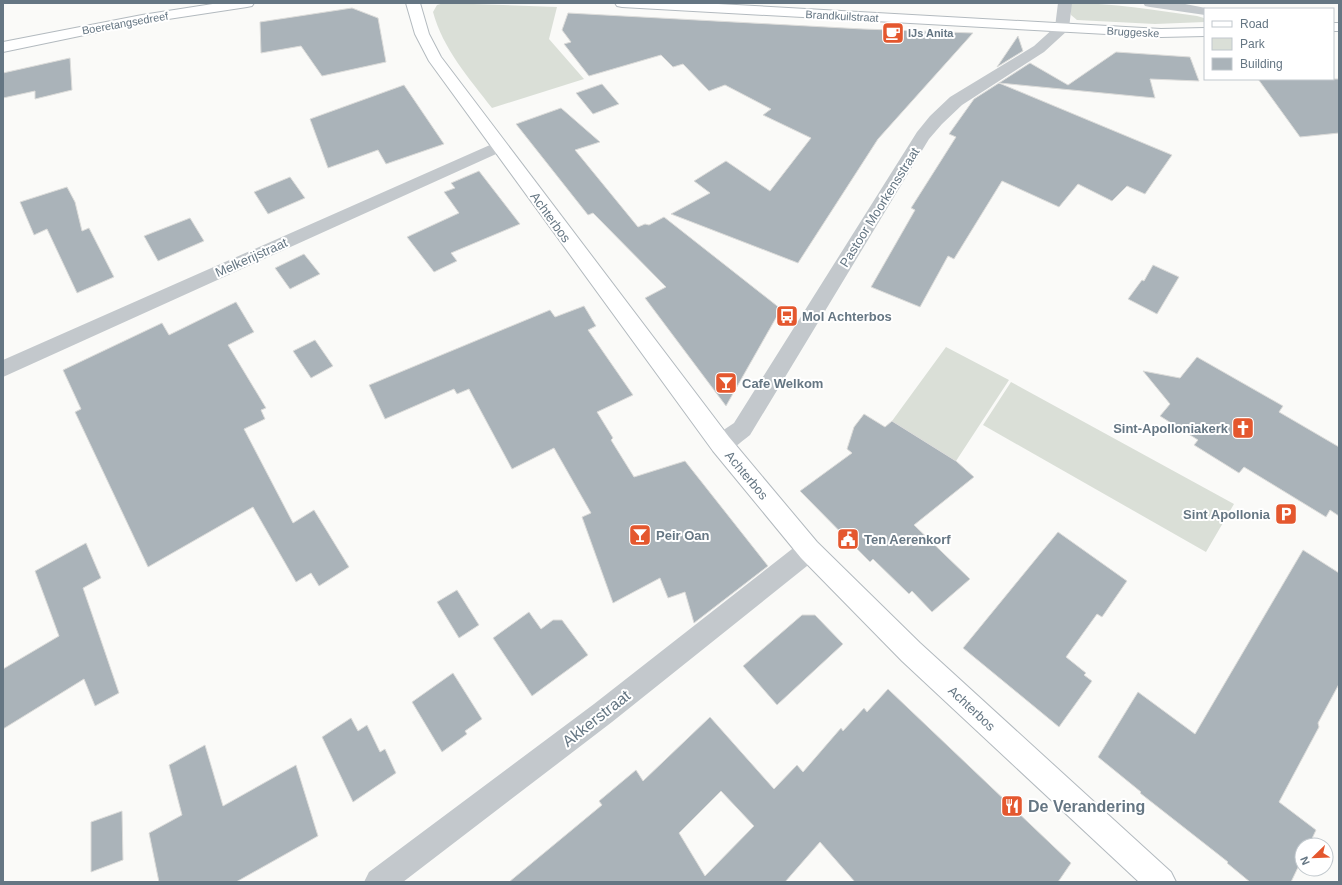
<svg xmlns="http://www.w3.org/2000/svg" width="1342" height="885" font-family="Helvetica,sans-serif">
  <style>
    .green { fill: #dadfd7 }
    .building { fill: #aab3b9; stroke: #dcdcda; fill-rule: evenodd }
    .lines { fill: none; stroke-linecap: round; stroke-linejoin: round }
    .secondary-casing { stroke: #b3babf; stroke-width: 2 }
    .street { fill: #c3c8cc; fill-rule: evenodd }
    .secondary { fill: #fff; fill-rule: evenodd }
    .labels { text-anchor: middle; stroke-width: 4; stroke-linejoin: round; paint-order: stroke }
    .far-street-label { font-size: 11px; fill: #657683; stroke: #fff }
    .far-poi-label { font-size: 11px; font-weight: bold; fill: #657683; stroke: #fff; text-anchor: start }
    .street-label { font-size: 13px; fill: #657683; stroke: #fff }
    .poi-label { font-size: 13px; font-weight: bold; fill: #657683; stroke: #fff; text-anchor: start }
    .near-street-label { font-size: 16px; fill: #657683; stroke: #fff }
    .near-poi-label { font-size: 16px; font-weight: bold; fill: #657683; stroke: #fff; text-anchor: start }
  </style>
  <rect width="100%" height="100%" fill="#fafaf8"/>
  <!-- green -->
  <path class="green" d="M444 3 557 7 549 39 584 79 492 108C469 78 443 49 433 12L437 5Z
    M1070 3C1113 3 1154 10 1197 16L1204 18 1205 22 1155 24 1077 20 1071 15Z
    M946 347 1009 380 956 461 892 421Z
    M1011 382 1234 504 1206 552 983 425Z"/>
  <!-- building -->
  <path class="building" d="M352 8 378 18 386 62 322 76 301 46 261 53 260 22Z
    M568 13 863 29 973 33 878 139 798 263 671 214 710 193 694 181 726 161 770 191 811 138 763 115 771 109 725 85 709 91 683 64 673 67 661 55 589 76 564 44 571 42 562 30Z
    M1018 36 1023 51 997 67Z
    M1116 52 1190 57 1199 81 1150 79 1155 98 999 83 1030 63 1068 85Z
    M70 58 72 90 35 99V91L3 98V73Z
    M1258 79H1339V133L1300 137Z
    M999 83 1172 155 1145 194 1127 186 1112 201 1078 184 1059 207 1002 181 954 259 948 256 920 307 871 287 915 210 911 208 956 137 949 134 974 99Z
    M602 84 619 104 593 114 576 93Z
    M404 85 444 144 386 164 378 150 328 168 310 119Z
    M561 108 600 142 575 150 638 227 645 224 649 225 664 217 781 309 726 406 645 298 666 287 593 213 588 215 516 124Z
    M479 171 520 224 451 253 457 261 434 272 407 237 459 213 444 192 455 188 451 183Z
    M290 177 305 198 268 214 254 192Z
    M67 187 75 202 82 231 89 228 114 277 77 293 47 229 34 235 20 202Z
    M190 218 204 241 158 261 144 236Z
    M304 254 320 274 290 289 275 268Z
    M1153 265 1179 277 1157 314 1128 299 1142 280 1144 281Z
    M236 302 254 332 228 345 266 408 261 410 265 419 244 429 293 523 314 510 349 567 319 586 311 573 296 582 253 507 148 567 75 412 81 409 63 370 162 323 169 335Z
    M584 306 596 326 588 330 633 395 597 412 613 438 611 440 634 477 685 461 768 566 694 623 685 592 668 598 660 578 613 603 582 517 591 513 554 448 512 469 469 389 457 394 454 389 385 419 369 385 550 310 555 317Z
    M315 340 333 366 311 378 293 351Z
    M1197 357 1283 406 1279 412 1339 447V516L1330 510 1326 517 1244 467 1239 473 1194 445 1198 440 1160 416 1170 404 1143 371 1180 378Z
    M864 414 885 427 892 421 956 461 974 477 914 525 970 579 932 612 912 591 909 594 873 559 870 562 800 491 852 453 847 449 854 427Z
    M1058 532 1127 581 1102 617 1097 614 1066 657 1086 673 1084 675 1092 681 1059 727 963 648Z
    M86 543 101 578 83 588 119 693 95 706 84 679 3 729V669L59 636 35 571Z
    M1303 550 1339 573V684L1318 723 1319 727 1279 802 1316 830 1309 845H1302V859L1291 882H1250L1227 863 1228 862 1140 793 1141 792 1098 757 1138 692 1195 734Z
    M457 590 479 625 459 638 437 602Z
    M529 612 541 629 553 620H562L588 655 532 696 493 638Z
    M802 615H815L843 644 777 705 743 666Z
    M453 673 482 719 465 731 467 734 442 752 412 702Z
    M888 689 1071 863 1058 882H855L820 842 785 882H509L602 805 599 801 636 770 643 781 710 717 774 789 797 765 803 772 841 728 843 731 864 708 867 712ZM721 791 754 826 705 876 679 833Z
    M351 718 358 731 367 725 380 752 385 749 396 773 353 802 322 737Z
    M205 745 223 806 296 765 318 836 236 882H159L149 833 182 815 169 765Z
    M122 811 123 860 91 872V822Z"/>
  <g class="lines">
    <!-- secondary casing -->
    <g class="secondary-casing">
      <path id="secondary" d="M219 3H254L252 6 247 7 142 23 3 52V42L142 15Z
        M406 3H420L429 34 441 57 729 437 817 542 920 643 1171 872 1176 882H1139L902 661 801 558 713 451 429 61 415 34Z
        M615 3H700L1161 29 1205 28V36L1161 37 622 7 617 6Z
        M1333 23H1339V31H1333Z"/>
    </g>
    <!-- street -->
    <path class="street" d="M1058 3H1072L1069 28 1067 31 1044 52 962 105 942 124 929 139 750 435C738 444 728 456 713 451L710 444 713 437 734 423 917 132 930 116 950 97 1034 46 1055 27Z
      M1143 3H1180L1211 9H1205V15L1150 7 1145 6Z
      M499 141 505 142 507 146 505 150 3 377V360Z
      M809 539 817 542 821 550 817 558 612 722 403 882H364L369 872 594 704 801 542Z"/>
    <!-- secondary -->
    <use href="#secondary" class="secondary"/>
  </g>
  <!-- icons -->
  <defs>
    <g id="cafe-square" transform="scale(1.15)"><rect x="-9" y="-9" width="18" height="18" rx="4" fill="#e4572e" stroke="#fff"/><path d="M-5.5-4.5H6V0H3Q3 3.5 0 3.5H-2.5Q-5.5 3.5-5.5 0ZM3-3.2v2h1.7v-2ZM-6 4.5H4V6H-6Z" fill="#fff"/></g>
    <g id="bus-square" transform="scale(1.15)"><rect x="-9" y="-9" width="18" height="18" rx="4" fill="#e4572e" stroke="#fff"/><path d="M-5-6H5V4H4V6H2V4H-2V6H-4V4H-5ZM-3.5-4V0h7V-4ZM-3.5 1.2v1.5H-2V1.2ZM2 1.2v1.5H3.5V1.2Z" fill="#fff"/></g>
    <g id="bar-square" transform="scale(1.15)"><rect x="-9" y="-9" width="18" height="18" rx="4" fill="#e4572e" stroke="#fff"/><path d="M-6-5H6L.8 .8V4.5H3.5V6h-7V4.5H-.8V.8Z" fill="#fff"/></g>
    <g id="church-square" transform="scale(1.15)"><rect x="-9" y="-9" width="18" height="18" rx="4" fill="#e4572e" stroke="#fff"/><path d="M-1.2-6h2.4v3.5h3.3v2.4h-3.3V6h-2.4V-.1h-3.3v-2.4h3.3Z" fill="#fff"/></g>
    <g id="parking-square" transform="scale(1.15)"><rect x="-9" y="-9" width="18" height="18" rx="4" fill="#e4572e" stroke="#fff"/><path d="M-3.5-5.5H1a3.5 3.5 0 0 1 0 7H-1V5.5H-3.5ZM-1-3.4V-.6H.8a1.4 1.4 0 0 0 0-2.8Z" fill="#fff"/></g>
    <g id="civic-square" transform="scale(1.15)"><rect x="-9" y="-9" width="18" height="18" rx="4" fill="#e4572e" stroke="#fff"/><path d="M-.6-6.5H3V-4.5H.6V-3L4-1V1h2V6H-6V1h2V-1L-.6-3ZM-1.2 2.5V6h2.4V2.5Z" fill="#fff"/></g>
    <g id="restaurant-square" transform="scale(1.15)"><rect x="-9" y="-9" width="18" height="18" rx="4" fill="#e4572e" stroke="#fff"/><path d="M-5-6h1v4h1v-4h1v4h1v-4h1v5L-1.5 .5V6h-2V.5L-5-1ZM5-6V6H3V1.5H1.5Q1.5-4 5-6Z" fill="#fff"/></g>
  </defs>
  <g fill-rule="evenodd">
    <use href="#cafe-square" x="893" y="33"/>
    <use href="#bus-square" x="787" y="316"/>
    <use href="#bar-square" x="726" y="383"/>
    <use href="#church-square" x="1243" y="428"/>
    <use href="#parking-square" x="1286" y="514"/>
    <use href="#bar-square" x="640" y="535"/>
    <use href="#civic-square" x="848" y="539"/>
    <use href="#restaurant-square" x="1012" y="806"/>
  </g>
  <g class="labels">
    <!-- far-street labels -->
    <g class="far-street-label">
      <text transform="translate(842 16) rotate(3)" y="4">Brandkuilstraat</text>
      <text transform="translate(125 23) rotate(-10)" y="4">Boeretangsedreef</text>
      <text transform="translate(1133 32) rotate(3)" y="4">Bruggeske</text>
    </g>
    <!-- far-poi labels -->
    <g class="far-poi-label">
      <text x="908" y="37">IJs Anita</text>
    </g>
    <!-- street labels -->
    <g class="street-label">
      <text transform="translate(879 207) rotate(-58)" y="5">Pastoor Moorkensstraat</text>
      <text transform="translate(551 217) rotate(54)" y="5">Achterbos</text>
      <text transform="translate(251 257) rotate(-24)" y="5">Melkerijstraat</text>
      <text transform="translate(747 475) rotate(50)" y="5">Achterbos</text>
      <text transform="translate(972 708) rotate(43)" y="5">Achterbos</text>
    </g>
    <!-- poi labels -->
    <g class="poi-label">
      <text x="802" y="321">Mol Achterbos</text>
      <text x="742" y="388">Cafe Welkom</text>
      <text x="1228" y="433" text-anchor="end">Sint-Apolloniakerk</text>
      <text x="1270" y="519" text-anchor="end">Sint Apollonia</text>
      <text x="656" y="540">Peir Oan</text>
      <text x="864" y="544">Ten Aerenkorf</text>
    </g>
    <!-- near-street labels -->
    <g class="near-street-label">
      <text transform="translate(596 718) rotate(-38)" y="6">Akkerstraat</text>
    </g>
    <!-- near-poi labels -->
    <g class="near-poi-label">
      <text x="1028" y="812">De Verandering</text>
    </g>
  </g>
  <!-- border -->
  <rect width="1342" height="885" fill="none" stroke="#657683" stroke-width="8"/>
  <!-- legend -->
  <rect x="1204" y="8" width="130" height="72" fill="#ffffff" stroke="#c1c8cd"/>
  <rect x="1212" y="21" width="20" height="6" fill="#ffffff" stroke="#c1c8cd"/>
  <text x="1240" y="28" font-size="12" fill="#657683">Road</text>
  <rect x="1212" y="38" width="20" height="12" fill="#dadfd7" stroke="#c1c8cd"/>
  <text x="1240" y="48" font-size="12" fill="#657683">Park</text>
  <rect x="1212" y="58" width="20" height="12" fill="#aab3b9" stroke="#c1c8cd"/>
  <text x="1240" y="68" font-size="12" fill="#657683">Building</text>
  <!-- north arrow -->
  <g transform="translate(1314 857) rotate(247)"><circle r="19" fill="#ffffff" stroke="#c1c8cd"/>
  <path d="M0-3L7 15L0 10L-7 15Z" fill="#e4572e"/>
  <text y="-6" font-size="11" font-weight="bold" text-anchor="middle" fill="#657683">N</text>
  </g>
</svg>
